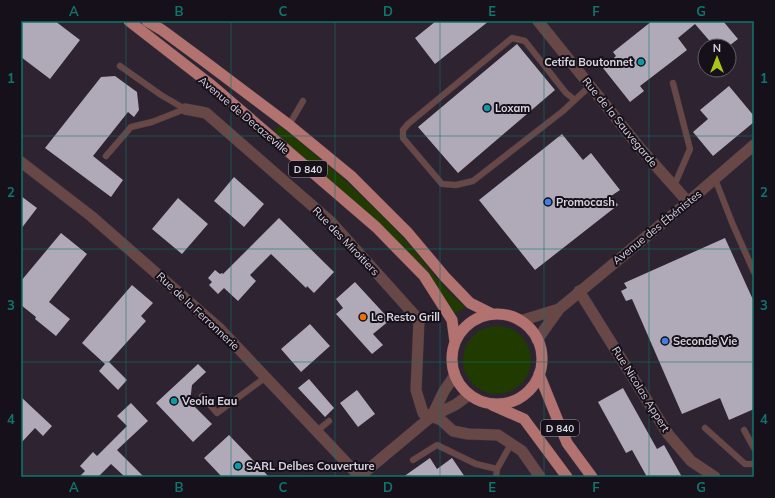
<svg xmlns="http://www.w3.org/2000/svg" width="775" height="498" font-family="Mulish,sans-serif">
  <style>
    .industrial { fill: #2e2330; fill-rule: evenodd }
    .green { fill: #213a00 }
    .building { fill: #b0a9b8 }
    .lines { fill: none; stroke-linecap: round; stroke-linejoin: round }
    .service-casing { stroke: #3a333f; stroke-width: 7 }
    .minor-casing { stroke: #3a333f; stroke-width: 12 }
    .tertiary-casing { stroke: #3a333f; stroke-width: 12 }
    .primary-casing { stroke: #3a333f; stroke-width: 12 }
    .service { stroke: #674847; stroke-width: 6 }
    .minor { stroke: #674847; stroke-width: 11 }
    .tertiary { stroke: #674847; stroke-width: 11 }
    .primary { stroke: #b17270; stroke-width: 11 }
    .grid { fill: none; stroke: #0f766e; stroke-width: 1; stroke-opacity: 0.55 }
    .culture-dot { fill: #0f9aa8; stroke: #16101b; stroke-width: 1.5 }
    .shop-dot { fill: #3f7fe0; stroke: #16101b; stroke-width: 1.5 }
    .food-dot { fill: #e8710a; stroke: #16101b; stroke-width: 1.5 }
    .labels { text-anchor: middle; stroke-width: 4; stroke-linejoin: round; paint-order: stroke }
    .shield { fill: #16101b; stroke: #9e9aa3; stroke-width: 1 }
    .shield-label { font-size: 10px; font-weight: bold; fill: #d9d5dd }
    .poi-label { font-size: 11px; font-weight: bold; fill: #d9d5dd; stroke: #16101b; text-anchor: start }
    .street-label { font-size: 11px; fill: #d9d5dd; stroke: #16101b }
    .neatline { fill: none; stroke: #0f766e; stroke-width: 1.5 }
    .grid-label { font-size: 13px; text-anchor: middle; font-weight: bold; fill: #0f766e }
  </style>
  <rect width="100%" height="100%" fill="#201925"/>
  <!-- industrial -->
  <path class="industrial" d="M21 21H754V477H21ZM705 46H729V70H705Z"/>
  <!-- green -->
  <path class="green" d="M280 126C325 161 366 198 404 239 425 261 441 288 465 307L454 315 446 300 430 278 274 130Z
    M463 360a34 34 0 1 1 68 0a34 34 0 1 1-68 0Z"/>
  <!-- building -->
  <path class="building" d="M21 21H55L80 40 50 79 21 57Z
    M436 21H489L435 64 415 38Z
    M652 21H723L738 39 729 46H714L695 24 678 38 687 50 640 86 644 91 630 102 603 68 616 56 613 52Z
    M517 44 555 90 458 173 418 127Z
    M115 76 137 92 139 110 134 117 128 112 93 156 123 180 111 197 45 148 101 77Z
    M729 86 754 116V122L713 156 693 132 708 119 700 110Z
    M562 134 583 160 591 153 620 190 611 196 618 205 535 270 479 200Z
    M234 177 264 204 244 227 214 201Z
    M21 196 37 208 21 229Z
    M178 198 208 224 182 254 152 229Z
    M279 218 334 272 314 293 307 286 306 288 271 254 250 275 256 281 238 301 224 288 218 294 209 285 212 282 208 278 215 270 220 274 222 273 223 274Z
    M61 233 87 254 49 302 70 319 56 336 35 319 36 317 21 305V281Z
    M725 238 754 302V409L729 420 720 398 682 414 632 299 626 301 621 291 627 288 624 283Z
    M355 282 390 320 373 334 383 345 372 354 336 314 343 308 336 299Z
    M132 285 153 303 141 316 146 321 109 362 127 380 118 390 99 371 105 364 82 343Z
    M310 324 330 346 301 372 281 349Z
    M198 364 206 372 192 385 190 402 212 424 193 442 156 403Z
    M309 379 334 408 325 417 298 388Z
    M623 388 657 449 664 445 682 477H647L632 450 626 453 598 402Z
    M357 390 375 414 358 427 340 403Z
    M21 397 52 426 43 436 35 428 21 443Z
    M131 403 148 421 117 450 144 477H125L111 464 98 477H79L85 471 80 466 93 452 97 456 127 426 117 416Z
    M229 435 269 477H222L204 458Z
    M430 458 437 469 452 458 465 477H403Z"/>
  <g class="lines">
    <!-- service casing -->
    <g class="service-casing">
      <path id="service" d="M120 66 161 95 185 109
        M673 83 690 149 674 186
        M575 100 566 93 525 41 512 38 408 124 403 130V138L442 184 456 185 473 181 563 111 590 86
        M289 125 303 101
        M106 156 131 127 152 122 185 109
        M715 179 733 225 754 272
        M202 396 217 413 266 377
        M705 428 745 464H754
        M744 430 754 448
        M317 431 329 421
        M413 460 437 445 476 464 497 469 511 444
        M496 477 497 469"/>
    </g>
    <!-- minor casing -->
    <g class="minor-casing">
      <path id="minor" d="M538 21 640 148 688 202
        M185 109 206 113 331 222 419 320 416 390 423 413 441 420 453 431 468 434 498 435 522 451 540 477
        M21 162 91 216 220 329 360 477
        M579 291 668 434 691 461 715 477
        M432 416 444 391 455 375
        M359 477 432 416 455 405 469 395"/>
    </g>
    <!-- tertiary casing -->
    <g class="tertiary-casing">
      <path id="tertiary" d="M520 321 559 309
        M537 340 559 309 688 202 754 145"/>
    </g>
    <!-- primary casing -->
    <g class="primary-casing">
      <path id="primary" d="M129 21 210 84 376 227 424 276 452 320 455 342
        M147 21 162 30 204 61 289 125 351 176 408 233 445 277 470 303 492 314
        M452 359a45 45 0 1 1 90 0a45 45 0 1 1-90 0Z
        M539 374 567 443 592 477
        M492 405 524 419 567 477"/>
    </g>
    <!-- service -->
    <use href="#service" class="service"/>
    <!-- minor -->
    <use href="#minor" class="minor"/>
    <!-- tertiary -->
    <use href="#tertiary" class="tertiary"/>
    <!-- primary -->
    <use href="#primary" class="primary"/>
  </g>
  <!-- grid -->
  <path class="grid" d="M126 21V477M231 21V477M335 21V477M440 21V477M544 21V477M649 21V477M21 136H754M21 249H754M21 362H754"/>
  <!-- markers -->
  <g class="culture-dot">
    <circle cx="641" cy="62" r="4"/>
    <circle cx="487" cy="108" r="4"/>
    <circle cx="174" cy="401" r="4"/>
    <circle cx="238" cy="466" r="4"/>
  </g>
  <g class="shop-dot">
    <circle cx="548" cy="202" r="4"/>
    <circle cx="665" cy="341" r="4"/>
  </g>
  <circle class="food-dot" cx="363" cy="317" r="4"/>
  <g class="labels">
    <!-- shield labels -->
    <g class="shield">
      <rect x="289" y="161" width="38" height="16" rx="3"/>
      <rect x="541" y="420" width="38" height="16" rx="3"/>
    </g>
    <g class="shield-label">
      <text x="308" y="173">D 840</text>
      <text x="560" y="432">D 840</text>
    </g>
    <!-- poi labels -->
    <g class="poi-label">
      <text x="633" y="66" text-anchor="end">Cetifa Boutonnet</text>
      <text x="495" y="112">Loxam</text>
      <text x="556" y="206">Promocash</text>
      <text x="371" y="321">Le Resto Grill</text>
      <text x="673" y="345">Seconde Vie</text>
      <text x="182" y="405">Veolia Eau</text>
      <text x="246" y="470">SARL Delbes Couverture</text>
    </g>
    <!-- street labels -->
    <g class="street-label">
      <text transform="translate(244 115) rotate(40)" y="4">Avenue de Decazeville</text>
      <text transform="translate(620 122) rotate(51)" y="4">Rue de la Sauvegarde</text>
      <text transform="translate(657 227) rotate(-39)" y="4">Avenue des Ébénistes</text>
      <text transform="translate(346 241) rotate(46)" y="4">Rue des Miroitiers</text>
      <text transform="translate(198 311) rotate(43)" y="4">Rue de la Ferronnerie</text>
      <text transform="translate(641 389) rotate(58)" y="4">Rue Nicolas Appert</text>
    </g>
  </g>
  <!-- border -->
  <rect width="775" height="498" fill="none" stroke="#16101b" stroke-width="44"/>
  <!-- north arrow -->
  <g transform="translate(717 58)"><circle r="19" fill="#16101b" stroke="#645f69"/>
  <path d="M0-3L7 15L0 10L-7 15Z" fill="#aac718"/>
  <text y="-6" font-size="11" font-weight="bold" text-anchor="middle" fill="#d9d5dd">N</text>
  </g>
  <rect x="22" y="22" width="731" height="454" class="neatline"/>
  <g class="grid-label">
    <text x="74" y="16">A</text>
    <text x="179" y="16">B</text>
    <text x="283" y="16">C</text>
    <text x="388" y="16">D</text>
    <text x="492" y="16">E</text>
    <text x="596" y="16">F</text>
    <text x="701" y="16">G</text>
    <text x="11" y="83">1</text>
    <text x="764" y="83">1</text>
    <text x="11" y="197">2</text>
    <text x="764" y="197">2</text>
    <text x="11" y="310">3</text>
    <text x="764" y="310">3</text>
    <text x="11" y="424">4</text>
    <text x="764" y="424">4</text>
    <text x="74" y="492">A</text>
    <text x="179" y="492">B</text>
    <text x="283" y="492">C</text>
    <text x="388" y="492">D</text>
    <text x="492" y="492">E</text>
    <text x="596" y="492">F</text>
    <text x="701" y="492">G</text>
  </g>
</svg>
